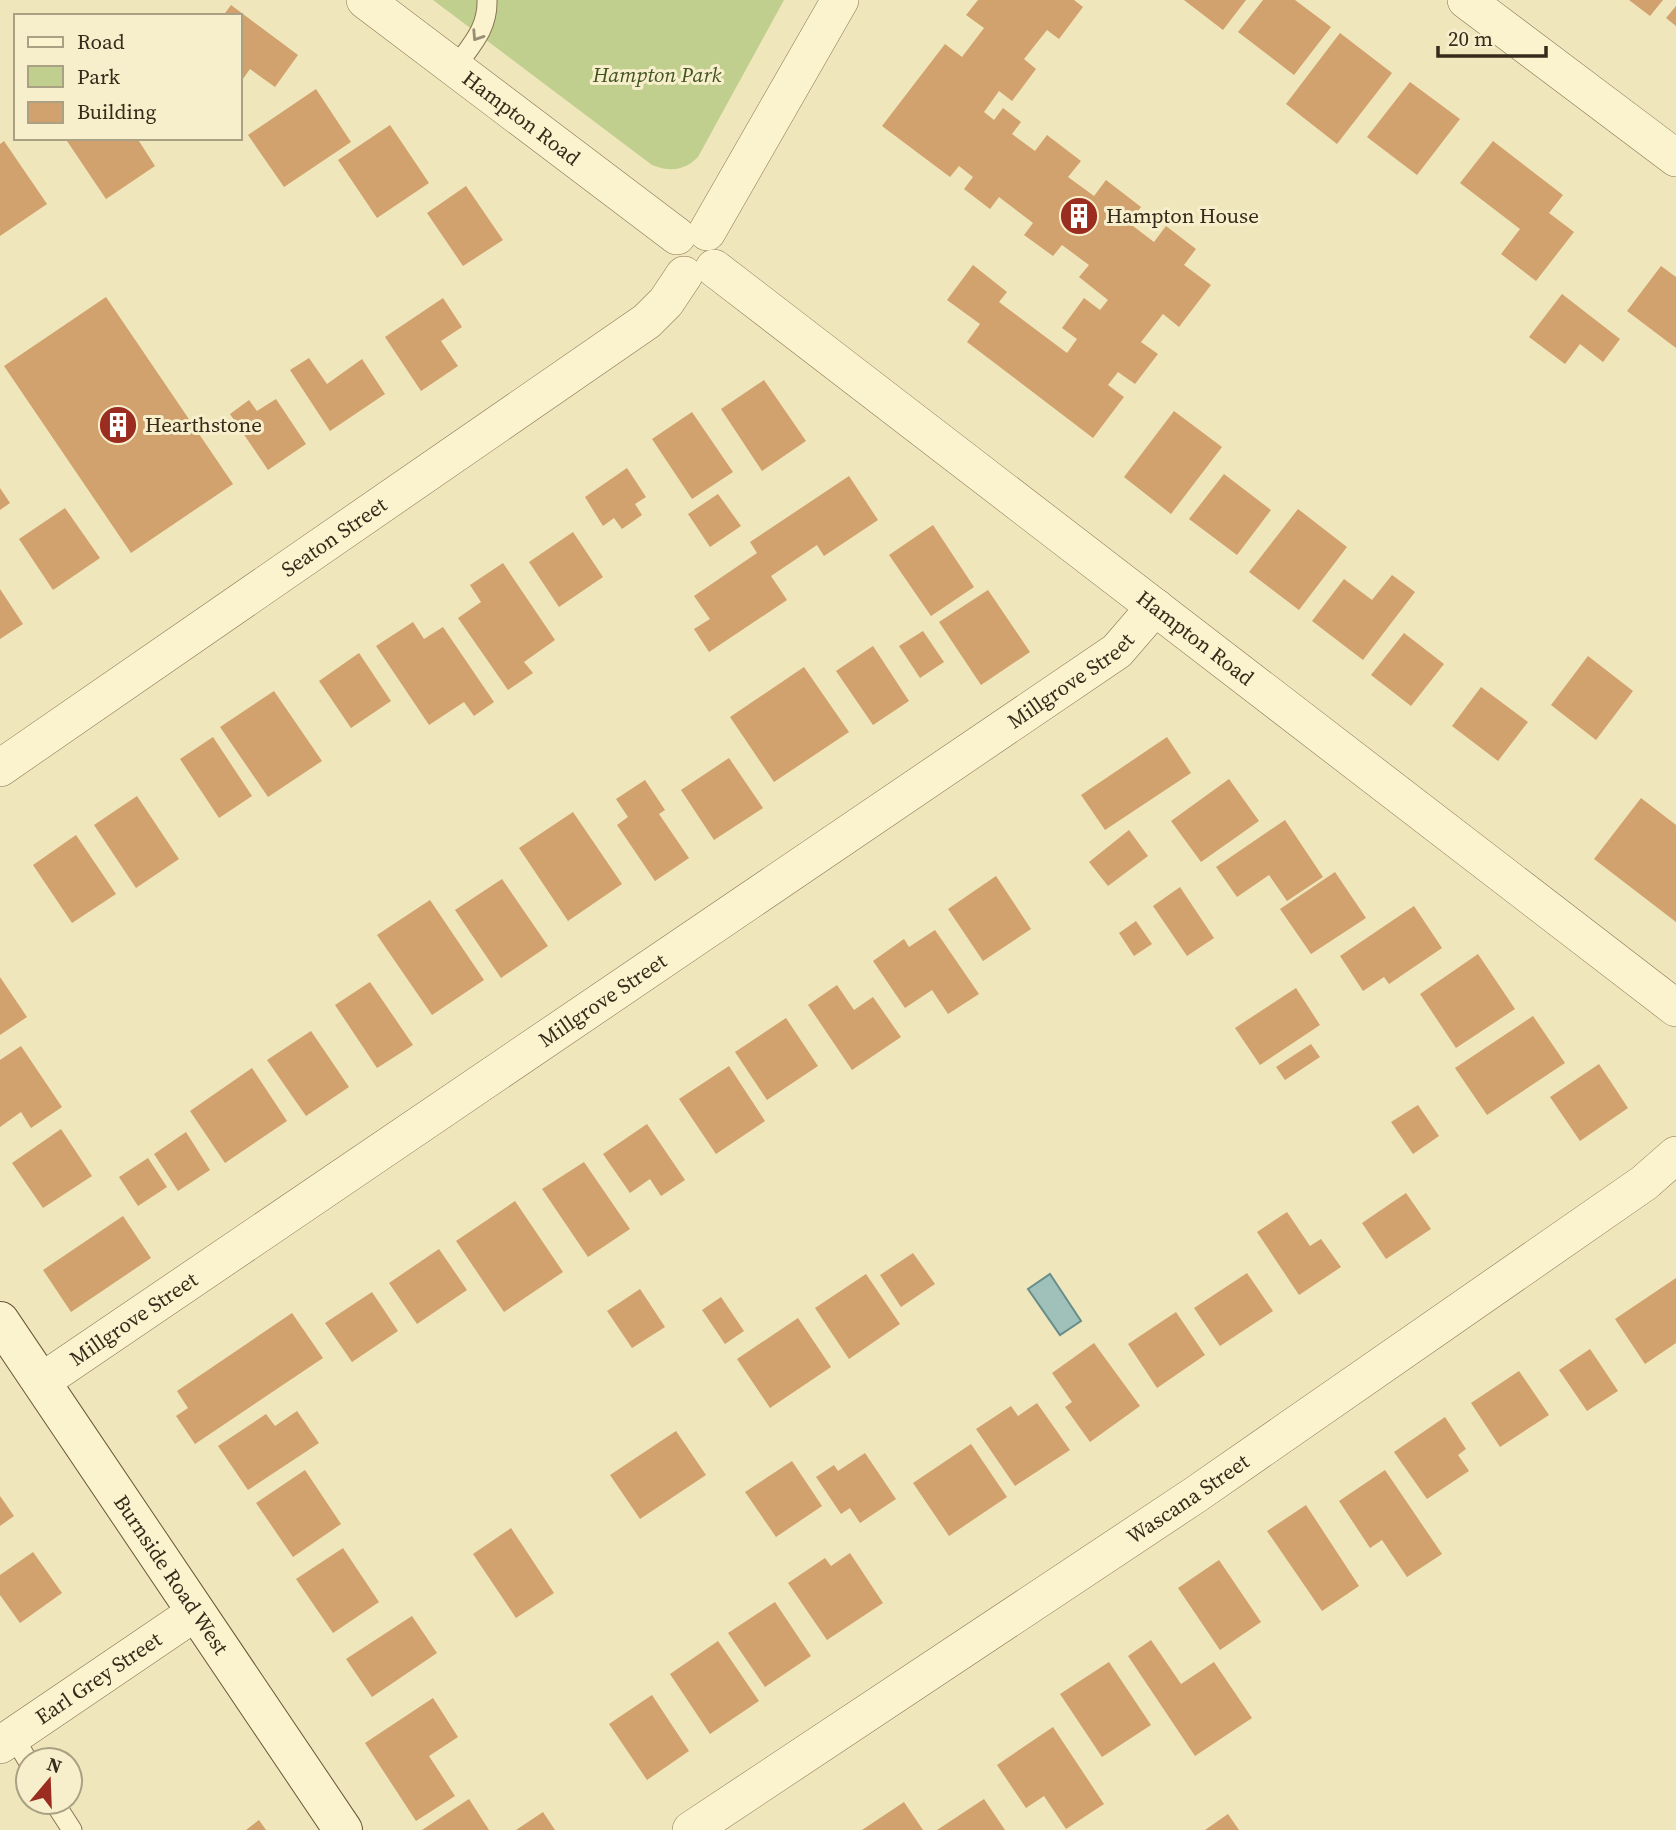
<svg xmlns="http://www.w3.org/2000/svg" width="1676" height="1830" font-family="'Source Serif 4',serif">
  <style>
    .green { fill: #c0cf8e }
    .water { fill: #9fc1ba; stroke: #678e89; stroke-width: 2 }
    .building { fill: #d1a16e }
    .lines { fill: none; stroke-linecap: round; stroke-linejoin: round }
    .service-casing { stroke: #887554; stroke-width: 21 }
    .minor-casing { stroke: #887554; stroke-width: 38 }
    .secondary-casing { stroke: #6a5637; stroke-width: 40 }
    .service { stroke: #fbf2ce; stroke-width: 19 }
    .minor { stroke: #fbf2ce; stroke-width: 37 }
    .secondary { stroke: #fbf2ce; stroke-width: 38 }
    .oneway { stroke: #988e74 }
    .labels { text-anchor: middle; stroke-width: 6; stroke-linejoin: round; paint-order: stroke }
    .park-label { font-size: 21px; font-style: italic; fill: #41541f; stroke: #f7efcb }
    .street-label { font-size: 21px; fill: #362a1a; stroke: #f7efcb }
    .poi-label { font-size: 21px; fill: #362a1a; stroke: #f7efcb; text-anchor: start }
  </style>
  <rect width="100%" height="100%" fill="#f0e6bb"/>
  <!-- green -->
  <path class="green" d="M433 0H784L698 157C684 171 670 172 652 165Z"/>
  <!-- water -->
  <path class="water" d="M1050 1274 1081 1321 1060 1335 1028 1289Z"/>
  <!-- building -->
  <path class="building" d="M978 0H1074L1083 7 1059 39 1047 30 1024 59 1036 69 1012 101 999 91 984 112 994 120 1003 108 1021 122 1012 134 1035 151 1047 135 1081 161 1068 177 1094 196 1106 180 1141 207 1129 223 1154 242 1166 226 1196 249 1184 265 1211 285 1179 327 1163 314 1141 342 1158 354 1135 384 1118 372 1108 385 1124 397 1093 438 967 342 980 324 947 300 973 265 1007 292 999 302 1067 353 1077 339 1062 328 1084 298 1100 310 1108 300 1079 277 1089 265 1062 245 1053 256 1024 235 1033 223 999 197 990 209 964 189 973 177 959 166 950 177 882 126 945 44 962 57 984 28 966 15Z
    M1184 0H1246L1223 30Z
    M1263 0H1295L1331 27 1294 75 1238 32Z
    M1629 0H1663L1650 16Z
    M231 5 298 55 275 87 250 69 240 83V16H223Z
    M1676 6V26L1666 18Z
    M1340 33 1392 73 1337 144 1286 104Z
    M1410 82 1460 119 1417 175 1367 137Z
    M316 89 351 142 284 187 248 135Z
    M390 125 429 183 377 218 338 160Z
    M65 138H137L155 166 106 199Z
    M4 141 47 204 0 236V144Z
    M1493 141 1563 195 1549 213 1574 232 1536 281 1501 254 1520 229 1460 183Z
    M466 186 503 240 463 266 427 213Z
    M1661 266 1676 277V348L1627 311Z
    M1562 294 1620 339 1603 362 1580 344 1565 364 1529 337Z
    M106 297 233 484 131 553 4 366Z
    M443 298 462 327 441 341 458 366 421 391 385 337Z
    M309 358 327 384 362 359 385 394 330 431 290 370Z
    M764 380 806 441 762 471 721 409Z
    M276 399 306 444 268 470 230 414 249 400 257 411Z
    M1174 411 1222 447 1171 514 1124 477Z
    M692 412 733 472 692 499 652 439Z
    M627 468 646 497 635 504 642 515 622 529 614 518 603 526 585 497Z
    M1224 474 1271 510 1237 555 1189 519Z
    M849 476 878 520 824 556 817 545 771 576 787 600 709 652 694 629 710 619 694 596 757 553 750 542Z
    M0 488 10 503 0 510Z
    M718 494 741 526 710 547 688 514Z
    M65 508 100 558 53 590 19 539Z
    M1298 509 1347 547 1299 610 1249 572Z
    M933 525 974 587 931 616 889 555Z
    M573 532 603 577 559 607 529 562Z
    M503 563 555 640 524 662 533 673 508 690 458 618 481 602 470 585Z
    M1392 575 1415 592 1363 660 1312 621 1344 579 1372 600Z
    M0 589 23 624 0 639Z
    M988 590 1030 652 981 685 939 622Z
    M413 622 424 639 443 627 494 702 474 716 464 702 429 725 376 646Z
    M923 631 944 662 920 678 899 646Z
    M1404 633 1444 664 1411 706 1371 675Z
    M873 646 909 701 873 725 836 671Z
    M359 653 391 701 351 728 319 681Z
    M1588 656 1633 691 1596 740 1551 705Z
    M804 667 849 732 774 782 730 717Z
    M1481 687 1528 722 1498 761 1452 726Z
    M274 691 322 761 268 797 220 727Z
    M213 737 252 796 219 818 180 759Z
    M1167 737 1191 773 1105 830 1081 795Z
    M729 758 763 808 714 840 681 790Z
    M1229 779 1259 821 1201 862 1171 821Z
    M645 780 665 810 659 814 689 858 655 881 617 825 628 817 616 799Z
    M137 796 179 859 136 888 94 825Z
    M1641 798 1676 825V922L1594 859Z
    M573 812 622 884 568 921 519 848Z
    M1285 820 1323 877 1287 901 1269 875 1237 897 1216 867Z
    M1129 830 1148 856 1108 886 1089 862Z
    M76 835 116 894 72 923 33 865Z
    M1335 872 1366 918 1311 954 1280 909Z
    M996 876 1031 929 983 961 948 909Z
    M502 879 548 946 501 978 455 910Z
    M1180 887 1214 938 1187 956 1153 906Z
    M430 900 484 980 432 1015 377 935Z
    M1414 906 1442 948 1389 984 1384 977 1363 991 1340 956Z
    M1136 921 1152 944 1134 956 1119 933Z
    M935 930 979 994 948 1014 932 990 905 1008 873 961 904 939 909 947Z
    M1478 954 1515 1009 1456 1048 1420 994Z
    M0 977 27 1017 0 1035Z
    M370 982 413 1045 377 1068 335 1005Z
    M837 985 854 1010 873 997 901 1037 852 1070 808 1005Z
    M1296 988 1320 1025 1260 1065 1235 1028Z
    M1533 1016 1565 1063 1487 1115 1455 1068Z
    M786 1018 818 1066 767 1100 735 1052Z
    M311 1031 349 1087 306 1116 267 1060Z
    M1311 1044 1320 1057 1285 1080 1276 1067Z
    M21 1046 62 1107 31 1128 21 1112 0 1127V1060Z
    M1599 1064 1628 1108 1580 1141 1550 1097Z
    M729 1066 765 1121 716 1154 679 1099Z
    M252 1068 287 1121 225 1163 190 1111Z
    M1418 1105 1439 1136 1413 1154 1391 1122Z
    M647 1124 685 1180 661 1196 650 1179 630 1193 603 1154Z
    M61 1129 92 1176 43 1208 12 1163Z
    M186 1132 210 1170 178 1191 154 1154Z
    M148 1158 167 1187 138 1206 119 1177Z
    M584 1162 630 1229 588 1257 542 1189Z
    M1406 1193 1431 1229 1386 1259 1362 1223Z
    M515 1201 563 1272 504 1312 456 1241Z
    M1287 1212 1310 1246 1321 1239 1341 1267 1299 1295 1257 1232Z
    M123 1216 151 1258 71 1312 43 1270Z
    M439 1249 467 1290 417 1324 389 1283Z
    M913 1253 935 1284 901 1307 880 1275Z
    M1247 1273 1273 1311 1220 1346 1194 1308Z
    M866 1274 900 1324 849 1359 815 1308Z
    M1676 1278V1343L1645 1364 1615 1319Z
    M640 1289 665 1327 632 1348 607 1311Z
    M372 1292 398 1331 352 1362 325 1323Z
    M721 1297 744 1331 725 1344 702 1310Z
    M1176 1312 1205 1355 1157 1388 1128 1344Z
    M292 1313 323 1358 195 1444 176 1416 188 1408 177 1391Z
    M798 1318 831 1367 770 1408 737 1359Z
    M1094 1343 1140 1406 1090 1442 1065 1407 1072 1402 1052 1373Z
    M1590 1349 1618 1391 1587 1411 1559 1370Z
    M1519 1371 1549 1415 1500 1447 1471 1403Z
    M1037 1403 1070 1450 1015 1486 976 1429 1011 1406 1018 1416Z
    M297 1411 319 1443 248 1490 218 1446 266 1414 275 1426Z
    M1445 1417 1466 1449 1458 1455 1469 1471 1427 1499 1394 1452Z
    M676 1431 706 1475 640 1519 610 1475Z
    M971 1444 1007 1497 949 1536 913 1483Z
    M865 1453 896 1499 860 1523 850 1508 841 1514 816 1477 834 1465 838 1471Z
    M792 1461 822 1506 776 1537 745 1492Z
    M305 1470 341 1524 293 1557 256 1503Z
    M1385 1470 1442 1554 1407 1577 1382 1540 1370 1548 1339 1501Z
    M0 1496 14 1516 0 1526Z
    M1306 1505 1359 1586 1322 1611 1267 1531Z
    M511 1528 554 1593 516 1618 473 1554Z
    M343 1548 379 1602 333 1633 296 1579Z
    M33 1552 62 1593 20 1623 0 1595V1575Z
    M850 1553 883 1603 827 1640 788 1583 825 1558 831 1566Z
    M1219 1560 1261 1622 1220 1650 1178 1588Z
    M775 1602 811 1656 765 1687 728 1633Z
    M412 1616 437 1653 372 1697 346 1659Z
    M1151 1640 1181 1684 1214 1662 1252 1718 1195 1756 1128 1656Z
    M718 1641 759 1701 710 1734 670 1674Z
    M1109 1662 1151 1725 1102 1757 1060 1694Z
    M652 1695 689 1751 647 1780 609 1724Z
    M433 1698 458 1737 429 1756 455 1796 416 1821 365 1743Z
    M1053 1727 1104 1804 1066 1829 1044 1796 1026 1808 997 1765Z
    M469 1799 489 1830H422Z
    M984 1799 1005 1830H937Z
    M904 1802 923 1830H862Z
    M543 1812 555 1830H516Z
    M1228 1814 1239 1830H1205Z
    M259 1820 266 1830H246Z"/>
  <g class="lines">
    <!-- service casing -->
    <g class="service-casing">
      <path id="service" d="M455 68C471 45 488 29 487 0
        M13 1736 28 1761
        M54 1802 72 1830"/>
    </g>
    <!-- minor casing -->
    <g class="minor-casing">
      <g id="minor">
        <path id="s1" d="M365 0 677 236"/>
        <path d="M1466 0 1676 158"/>
        <path d="M707 232 840 0"/>
        <path id="s2" d="M714 268 1676 1008"/>
        <path id="s3" d="M0 768 647 321 666 302 684 275"/>
        <path id="s4" d="M41 1382 1117 651 1155 607"/>
        <path id="s5" d="M0 1745 196 1612"/>
        <path id="s6" d="M691 1830 1195 1495 1644 1183 1676 1155"/>
      </g>
    </g>
    <!-- secondary casing -->
    <g class="secondary-casing">
      <g id="secondary">
        <path id="s7" d="M0 1321 343 1830"/>
      </g>
    </g>
    <!-- service -->
    <use href="#service" class="service"/>
    <!-- minor -->
    <use href="#minor" class="minor"/>
    <!-- secondary -->
    <use href="#secondary" class="secondary"/>
  </g>
  <!-- one-way arrows -->
  <defs><path id="oneway-chevron" d="M-2-3.5L2.5 0L-2 3.5" fill="none" stroke-width="1.6" stroke-linecap="round" stroke-linejoin="round" transform="scale(1.75)"/></defs>
  <use class="oneway" href="#oneway-chevron" transform="translate(477 36) rotate(123)"/>
  <!-- icons -->
  <defs>
    <g id="building-disc" transform="scale(2.0125)"><circle r="9.5" fill="#9b2c20" stroke="#f7efcb"/><path d="M-4-6H4V6H1V3H-1V6H-4ZM-2.5-4.3h1.7v1.8h-1.7ZM.8-4.3h1.7v1.8H.8ZM-2.5-1h1.7V.8h-1.7ZM.8-1h1.7V.8H.8Z" fill="#fff"/></g>
  </defs>
  <g fill-rule="evenodd">
    <use href="#building-disc" x="1079" y="216"/>
    <use href="#building-disc" x="118" y="425"/>
  </g>
  <g class="labels">
    <!-- park labels -->
    <g class="park-label">
      <text x="657" y="82">Hampton Park</text>
    </g>
    <!-- street labels -->
    <g class="street-label">
      <text dy="7" stroke="none"><textPath href="#s1" startOffset="196">Hampton Road</textPath></text>
      <text dy="7" stroke="none"><textPath href="#s3" startOffset="406">Seaton Street</textPath></text>
      <text dy="7" stroke="none"><textPath href="#s2" startOffset="607">Hampton Road</textPath></text>
      <text dy="7" stroke="none"><textPath href="#s4" startOffset="1246">Millgrove Street</textPath></text>
      <text dy="7" stroke="none"><textPath href="#s4" startOffset="679">Millgrove Street</textPath></text>
      <text dy="7" stroke="none"><textPath href="#s4" startOffset="112">Millgrove Street</textPath></text>
      <text dy="7" stroke="none"><textPath href="#s6" startOffset="597">Wascana Street</textPath></text>
      <text dy="7" stroke="none"><textPath href="#s7" startOffset="306">Burnside Road West</textPath></text>
      <text dy="7" stroke="none"><textPath href="#s5" startOffset="119">Earl Grey Street</textPath></text>
    </g>
    <!-- poi labels -->
    <g class="poi-label">
      <text x="1106" y="223">Hampton House</text>
      <text x="145" y="432">Hearthstone</text>
    </g>
  </g>
  <!-- legend -->
  <rect x="14" y="14" width="228" height="126" fill="#f7efcb" stroke="#aaa084" stroke-width="2"/>
  <rect x="28" y="37" width="35" height="10" fill="#fbf2ce" stroke="#aaa084" stroke-width="2"/>
  <text x="77" y="49" font-size="21" fill="#362a1a">Road</text>
  <rect x="28" y="66" width="35" height="21" fill="#c0cf8e" stroke="#aaa084" stroke-width="2"/>
  <text x="77" y="84" font-size="21" fill="#362a1a">Park</text>
  <rect x="28" y="102" width="35" height="21" fill="#d1a16e" stroke="#aaa084" stroke-width="2"/>
  <text x="77" y="119" font-size="21" fill="#362a1a">Building</text>
  <!-- north arrow -->
  <g transform="translate(49 1781) rotate(19)"><circle r="33" fill="#f7efcb" stroke="#aaa084" stroke-width="2"/>
  <path d="M0-5L12 26L0 18L-12 26Z" fill="#9b2c20"/>
  <text y="-10" font-size="19" font-weight="bold" text-anchor="middle" fill="#362a1a">N</text>
  </g>
  <!-- scale -->
  <path d="M1438 46v10h108v-10" fill="none" stroke="#362a1a" stroke-width="3.5"/>
  <text x="1448" y="46" font-size="21" fill="#362a1a" stroke="#f7efcb" stroke-width="5" paint-order="stroke">20 m</text>
</svg>
